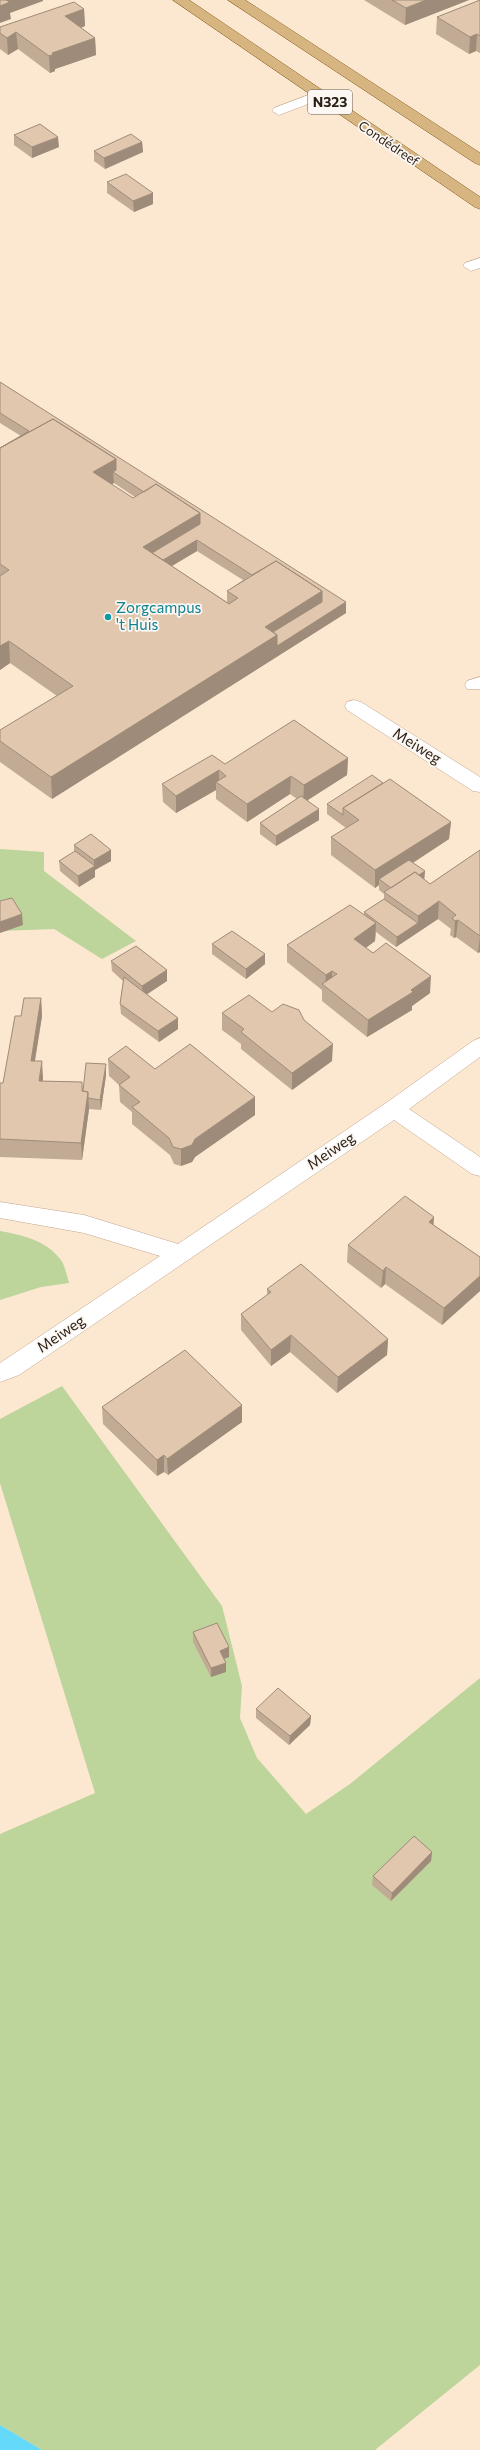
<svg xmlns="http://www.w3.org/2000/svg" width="480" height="2450" font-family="Commissioner,sans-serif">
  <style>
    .green { fill: #bdd49b }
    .water { fill: #64d9f9 }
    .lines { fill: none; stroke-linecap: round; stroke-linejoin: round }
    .service-casing { stroke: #c1a78e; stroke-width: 1 }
    .minor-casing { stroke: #c1a78e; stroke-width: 1 }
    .primary-casing { stroke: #896024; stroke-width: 1 }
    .service { fill: #fff; fill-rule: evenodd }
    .minor { fill: #fff; fill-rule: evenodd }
    .primary { fill: #d7b581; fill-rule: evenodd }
    .wall { fill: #c2ab95; fill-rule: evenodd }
    .shaded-wall { fill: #9e8b79 }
    .building { fill: #e1c7ad; stroke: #9e8b79 }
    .culture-dot { fill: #0f9aa8; stroke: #fcf7f2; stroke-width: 1.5 }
    .labels { text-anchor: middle; stroke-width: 3.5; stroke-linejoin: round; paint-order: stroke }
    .far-street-label { font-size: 13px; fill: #281e14; stroke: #fcf7f2 }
    .shield { fill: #fcf7f2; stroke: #685f57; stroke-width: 1 }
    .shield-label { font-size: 14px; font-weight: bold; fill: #281e14 }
    .culture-label { font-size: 15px; fill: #0d838f; stroke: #fcf7f2; text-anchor: start }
    .street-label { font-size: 15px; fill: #281e14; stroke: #fcf7f2 }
  </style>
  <rect width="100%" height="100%" fill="#fce7d1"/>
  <!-- green -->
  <path class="green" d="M0 849 44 852V871L136 941 102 959 54 929 0 931Z
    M0 1231C22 1235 46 1240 61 1260 65 1266 67 1276 69 1283L41 1287 0 1300Z
    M62 1386 222 1606 242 1686 240 1718 257 1758 306 1814 350 1784 480 1678V2365L375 2450H42L0 2425V1834L95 1793 0 1483V1419Z"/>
  <!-- water -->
  <path class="water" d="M0 2425 42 2450H0Z"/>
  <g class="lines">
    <!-- service casing -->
    <g class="service-casing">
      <path id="service" d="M319 91 324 92 326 95 324 98 279 115 272 111 274 108Z
        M480 258V268L471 271 463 266 465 263Z
        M480 677V689H467L465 685 467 681Z"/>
    </g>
    <!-- minor casing -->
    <g class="minor-casing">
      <path id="minor" d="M354 700 361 702 480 777V792L473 791 347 710 345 706 347 702Z
        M480 1038V1057L409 1109 480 1157V1176L472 1174 394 1120 19 1375 0 1382V1363L160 1256 84 1233 0 1218V1202L84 1215 178 1244 386 1103 473 1041Z"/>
    </g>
    <!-- primary casing -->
    <g class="primary-casing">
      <path id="primary" d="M173 0H189L480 197V209L475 207Z
        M228 0H245L480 153V165L475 163Z"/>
    </g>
    <!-- service -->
    <use href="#service" class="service"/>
    <!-- minor -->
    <use href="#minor" class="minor"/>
    <!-- primary -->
    <use href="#primary" class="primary"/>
  </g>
  <!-- wall -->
  <path class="wall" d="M364 0H469L405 25Z
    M480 0V53L476 51 469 54 436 34 437 17Z
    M84 9 85 26 81 28 95 38 96 55 55 69V71L50 73 18 49 8 55 0 49V27Z
    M14 135 59 147 32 158 14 145Z
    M142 142 143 152 105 169 94 161V151Z
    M107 182 153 193V204L134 212 107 193Z
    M0 382 346 613 52 799 0 762V730L57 696 10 663 0 670V448L21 436 0 423ZM114 483 135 497 133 498 111 484ZM197 551 243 580 227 591V602L172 566Z
    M348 758 347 775 308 800 319 820 276 846 260 834V823L297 799 290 794 247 822 216 799V790L176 813 163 802 162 784 225 764Z
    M383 783 451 822 449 839 413 863 425 871 424 879 430 884 480 850V952L478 953 456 937 454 938 450 935 451 929 438 919 396 947 376 932 375 941 366 948 430 993 412 1006V1010L367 1037 322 1001V990L287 962V945L364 914V912L384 899V894L379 890V885L375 888 331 855V837L346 828 327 814V804Z
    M74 845 111 850V861L95 870V877L79 887 60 871 59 861 74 852Z
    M212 944 265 954V964L246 979 212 954Z
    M111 961 167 970V981L146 994 178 1018V1029L159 1042 121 1014 120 1004 123 981 112 971Z
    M41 998 42 1016 35 1061 43 1078V1081L82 1082 83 1091 106 1075 101 1110 89 1109 82 1160 0 1157V1083H3L21 1016Z
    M272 1012 304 1020 332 1061 292 1090 241 1049V1044L222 1030V1013Z
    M108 1059 155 1069 255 1115 195 1157 192 1162 181 1166 174 1164 170 1155 132 1124V1112L120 1102 119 1085 109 1076Z
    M434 1225 480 1257V1291L442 1325 385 1284 381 1288 347 1262 348 1245Z
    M267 1289 388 1339 387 1355 337 1393 290 1352 271 1366 241 1330V1314L267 1296Z
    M102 1407 242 1422 168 1475 164 1472 157 1476 103 1424Z
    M193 1632 229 1647V1657L224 1659 226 1663V1672L211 1677 193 1642Z
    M256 1709 311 1716 310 1725 289 1745 256 1718Z
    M432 1852 431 1861 391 1901 372 1885 373 1876Z"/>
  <!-- shaded-wall -->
  <path class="shaded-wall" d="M4 0H43V1L10 13 11 19 0 23V6Z
    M426 0H469L405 25 406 8Z
    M84 9 85 26 66 33 65 16Z
    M16 32 18 49 8 55 7 38Z
    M477 34 476 51 469 54 470 37Z
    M95 38 96 55 55 69V71L50 73 49 56 52 53Z
    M58 137 59 147 32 158V147Z
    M142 142 143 152 105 169 104 158Z
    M153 193V204L134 212 133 201Z
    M116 459V474L113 472 114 483 94 494 93 472Z
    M200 513 201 535 152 564 143 547Z
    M197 540V551L155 576 154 565Z
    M322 591 346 602V613L52 799 51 777 265 627Z
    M9 641 10 663 0 670V646Z
    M348 758 347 775 303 803 304 785Z
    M219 770V784L216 782V790L176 813V796Z
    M291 776 290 794 247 822V804Z
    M319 809V820L276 846V836Z
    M451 822 449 839 383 882 379 879V885L375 888V870Z
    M111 850V861L95 870V877L79 887 78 876 94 866V860Z
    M425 871 424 882 395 891Z
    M439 901 438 919 396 947 397 937 418 923V916Z
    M22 914 23 925 0 933V922Z
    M458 920 456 937 454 938 455 921Z
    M376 923 375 941 353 957 354 939Z
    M480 935V952L478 953 480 936Z
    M265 954V964L246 979V969Z
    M167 970V981L143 997 142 986Z
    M332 971V988L325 986 326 975Z
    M431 976 430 993 412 1006V1010L367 1037 368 1020Z
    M41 998 42 1016 32 1078 31 1061Z
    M178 1018V1029L159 1042 158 1031Z
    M333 1044 332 1061 292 1090V1073Z
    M42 1061 43 1078 40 1098 39 1081Z
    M106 1064V1075L101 1110 100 1100Z
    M88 1092 89 1109 82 1160 81 1143Z
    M255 1097V1115L195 1157 192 1162 181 1166V1149Z
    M434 1217 433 1234 429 1222Z
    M386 1267 385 1284 381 1288 383 1271Z
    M480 1276V1291L442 1325 444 1308Z
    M291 1335 290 1352 271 1366V1350Z
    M388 1339 387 1355 337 1393 338 1377Z
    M242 1405V1422L168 1475 167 1459Z
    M164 1455V1472L157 1476V1460Z
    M229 1647V1657L220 1660V1651Z
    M226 1663V1672L211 1677V1668Z
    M311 1716 310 1725 289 1745 290 1736Z
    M432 1852 431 1861 391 1901 392 1893Z"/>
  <!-- building -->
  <path class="building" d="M0 0H6L10 2 0 6Z
    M392 0H426L406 8Z
    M480 0V36L477 34 470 37 437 17Z
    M74 2 84 9 65 16 95 38 52 53 54 54 49 56 16 32 7 38 0 33V27Z
    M40 124 58 137 32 147 14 135Z
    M131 134 142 142 104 158 94 151Z
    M126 174 153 193 133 201 107 182Z
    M0 382 346 602 277 646V635L273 632 322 602V591L276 561 252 575 197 540 163 560 152 553 200 524V513L156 484 144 492 113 472 116 470V459L53 419 0 448 29 431 0 413Z
    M53 419 116 459 93 472 133 498 156 484 200 513 143 547 229 604 238 598 227 591 276 561 322 591 265 627 277 635 51 777 0 741V730L73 686 9 641 0 646V576L9 570 0 564V448Z
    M294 720 348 758 304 785 291 776 247 804 216 782 226 776 219 770 176 796 162 784 212 755 225 764Z
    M372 775 383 783 343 808V815L327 804Z
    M390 779 451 822 375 870 331 837 359 820 343 808Z
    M301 796 319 809 276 836 260 823Z
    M91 834 111 850 94 860 74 845Z
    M480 850V936L458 920 455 921 452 918 456 915 439 901 418 916 384 892 415 872 430 884Z
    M75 851 95 866 78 876 59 861Z
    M409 860 425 871 419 875 415 872 391 888 379 879Z
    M12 898 22 914 0 922V901Z
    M384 899 418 923 397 937 364 912Z
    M350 905 376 923 354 939 373 953 386 943 431 976 411 990 413 992 368 1020 322 984 337 974 332 971 326 975 287 945Z
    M232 931 265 954 246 969 212 944Z
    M136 946 167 970 142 986 111 961Z
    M124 977 178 1018 158 1031 120 1004Z
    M249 995 272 1012 283 1004 299 1010 304 1020 333 1044 292 1073 241 1032 244 1029 222 1013Z
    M24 998H41L31 1061H42L39 1081 82 1082V1091L88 1092 81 1143 0 1139V1083H3L15 1016H21Z
    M190 1044 255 1097 195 1139 192 1145 181 1149 173 1147 169 1138 132 1107 140 1102 119 1085 130 1077 108 1059 126 1046 155 1069Z
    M86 1063 106 1064 100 1100 88 1098V1092L83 1091Z
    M405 1196 434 1217 429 1222 480 1257V1276L444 1308 386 1267 383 1271 348 1245Z
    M301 1264 388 1339 338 1377 291 1335 271 1350 241 1314 271 1292 267 1289Z
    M185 1350 242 1405 167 1459 164 1455 157 1460 102 1407Z
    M217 1623 229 1647 220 1651 226 1663 211 1668 193 1632Z
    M278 1688 311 1716 290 1736 256 1709Z
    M414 1836 432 1852 392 1893 373 1876Z"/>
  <!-- markers -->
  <circle class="culture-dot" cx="108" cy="617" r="4"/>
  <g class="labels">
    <!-- far-street labels -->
    <g class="far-street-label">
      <text transform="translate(389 143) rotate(34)" y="5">Condédreef</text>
    </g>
    <!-- shield labels -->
    <rect class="shield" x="308" y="90" width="44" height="24" rx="3"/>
    <g class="shield-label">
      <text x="330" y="107">N323</text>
    </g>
    <!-- culture labels -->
    <g class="culture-label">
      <text x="116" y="613">Zorgcampus<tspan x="116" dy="17">'t Huis</tspan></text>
    </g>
    <!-- street labels -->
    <g class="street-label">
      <text transform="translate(417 746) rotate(32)" y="5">Meiweg</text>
      <text transform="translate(331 1151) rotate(-34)" y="5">Meiweg</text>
      <text transform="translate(61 1334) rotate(-34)" y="5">Meiweg</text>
    </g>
  </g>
</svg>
